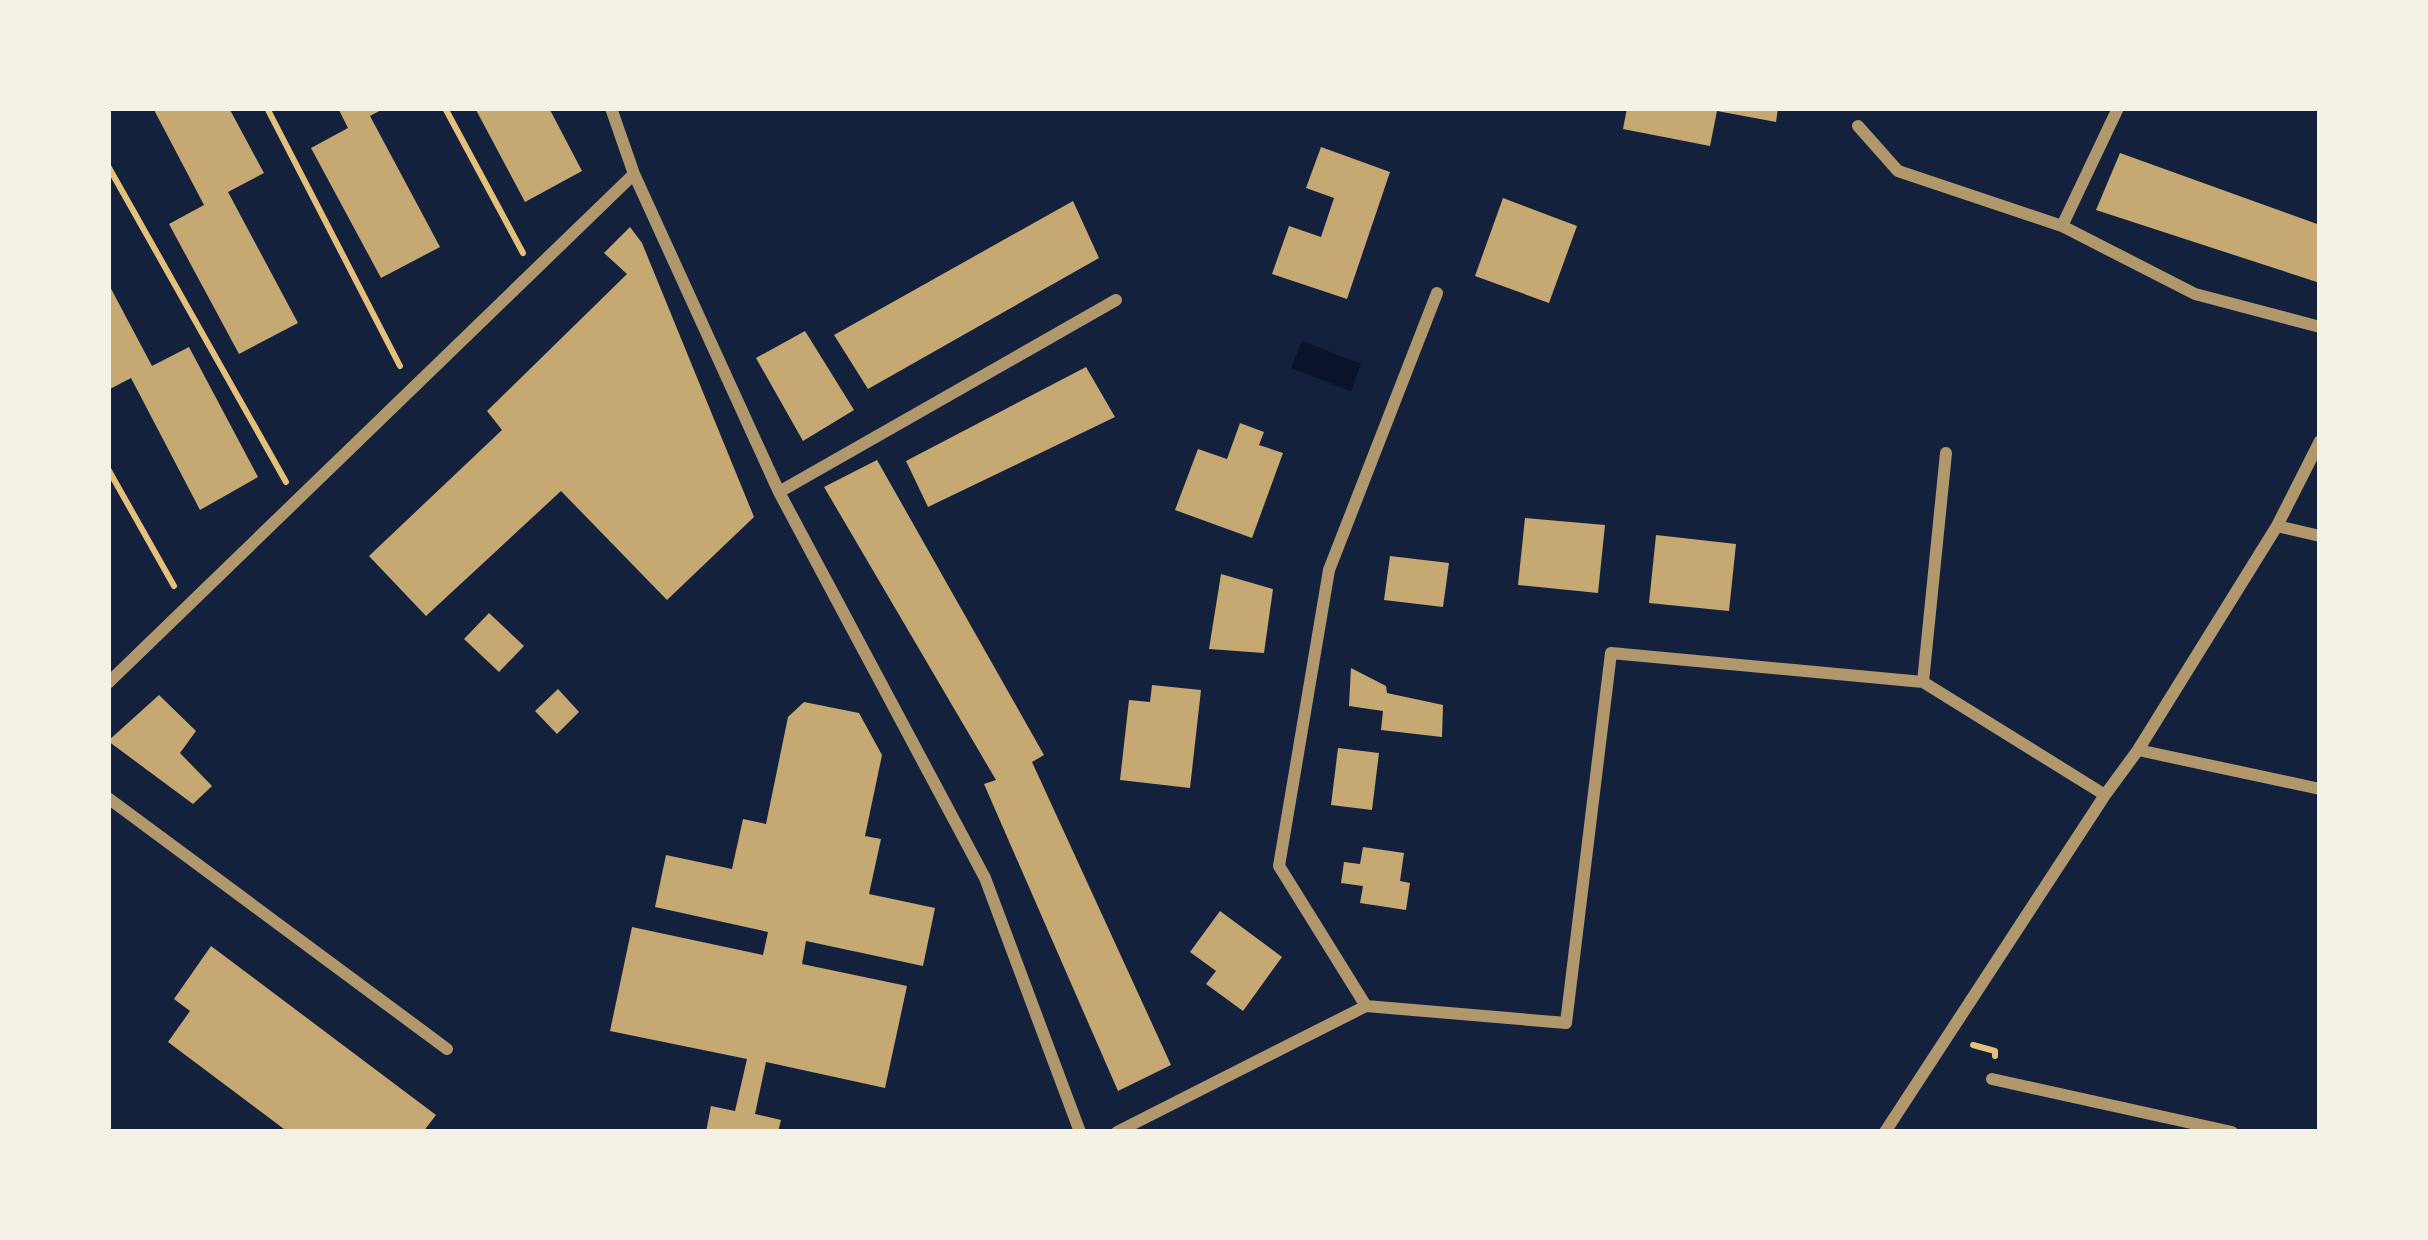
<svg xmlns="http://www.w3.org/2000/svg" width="2428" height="1240" font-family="Georgia,serif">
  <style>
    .water { fill: #0b132b }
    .building { fill: #c6a872 }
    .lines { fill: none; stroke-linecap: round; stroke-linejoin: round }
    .path { stroke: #e5c07b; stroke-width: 6 }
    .minor { stroke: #b1986c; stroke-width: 12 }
  </style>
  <rect width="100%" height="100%" fill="#14213d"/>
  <!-- water -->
  <path class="water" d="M1302 341 1361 364 1351 391 1291 368Z"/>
  <!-- building -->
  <path class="building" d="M153 108H229L264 173 228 192 298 323 239 354 169 224 204 205Z
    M338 108H385L370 116 440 247 381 278 311 148 348 128Z
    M475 108H549L582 171 525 202Z
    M1627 108H1778L1776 122 1717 111 1710 146 1623 129Z
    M1321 147 1390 172 1347 299 1272 274 1289 226 1321 237 1334 198 1306 188Z
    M2120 153 2320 225V283L2096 210Z
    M1503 198 1577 226 1549 303 1475 276Z
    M1073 201 1099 258 868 389 834 335Z
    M630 227 642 243 754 517 667 600 561 491 426 616 369 556 502 430 487 411 627 274 604 253Z
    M108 283 152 366 189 347 258 477 200 510 131 378 108 390Z
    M805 331 854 410 803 441 756 358Z
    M1086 367 1115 417 928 507 906 461Z
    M1240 423 1264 432 1259 445 1283 453 1252 538 1175 510 1198 449 1227 459Z
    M877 460 1044 755 1032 762 1171 1065 1118 1091 984 784 996 780 824 487Z
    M1525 518 1605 525 1598 593 1518 585Z
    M1656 535 1736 544 1729 611 1649 603Z
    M1390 556 1449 563 1443 607 1384 600Z
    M1221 574 1273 589 1264 653 1209 649Z
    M489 613 524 646 499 672 464 639Z
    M1351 668 1386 686 1387 693 1443 705 1442 737 1381 730 1383 711 1349 706Z
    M1152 685 1201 690 1190 788 1120 780 1129 700 1150 702Z
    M558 689 579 712 557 734 535 711Z
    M159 695 196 731 180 753 212 786 193 804 108 741Z
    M804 702 859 713 882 755 865 836 881 839 869 894 935 908 923 966 806 941 802 964 907 986 885 1088 766 1062 755 1114 781 1120 778 1132H706L711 1106 735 1111 747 1059 610 1031 632 927 763 955 768 932 655 907 666 855 732 869 743 819 766 824 788 717Z
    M1338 748 1379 753 1372 810 1331 805Z
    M1363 847 1404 853 1400 881 1410 883 1406 910 1360 903 1363 886 1341 883 1344 862 1360 864Z
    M1220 911 1282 957 1243 1011 1206 984 1216 971 1190 952Z
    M211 946 436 1115 423 1132H288L168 1042 190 1011 174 999Z"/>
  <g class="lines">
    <!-- path -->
    <path class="path" d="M267 108 400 366
      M445 108 523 253
      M108 166 286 482
      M108 469 174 586
      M1973 1045 1995 1051V1056"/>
    <!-- minor -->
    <path class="minor" d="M611 108 634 174 779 492 985 878 1080 1132
      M1858 126 1898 171 2062 226 2195 294 2320 327
      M2062 226 2118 108
      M779 492 1116 300
      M2277 526 2320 536
      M1923 682 1946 453
      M108 683 634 174
      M2138 750 2320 789
      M108 798 447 1049
      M1366 1006 1279 866 1329 570 1437 293
      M1992 1079 2232 1132
      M1117 1132 1366 1006 1566 1023 1611 653 1923 682 2105 795
      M1885 1132 2105 795 2138 750 2277 526 2320 441"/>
  </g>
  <!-- border -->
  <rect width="2428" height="1240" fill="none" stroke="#f6f1e7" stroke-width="222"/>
</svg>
